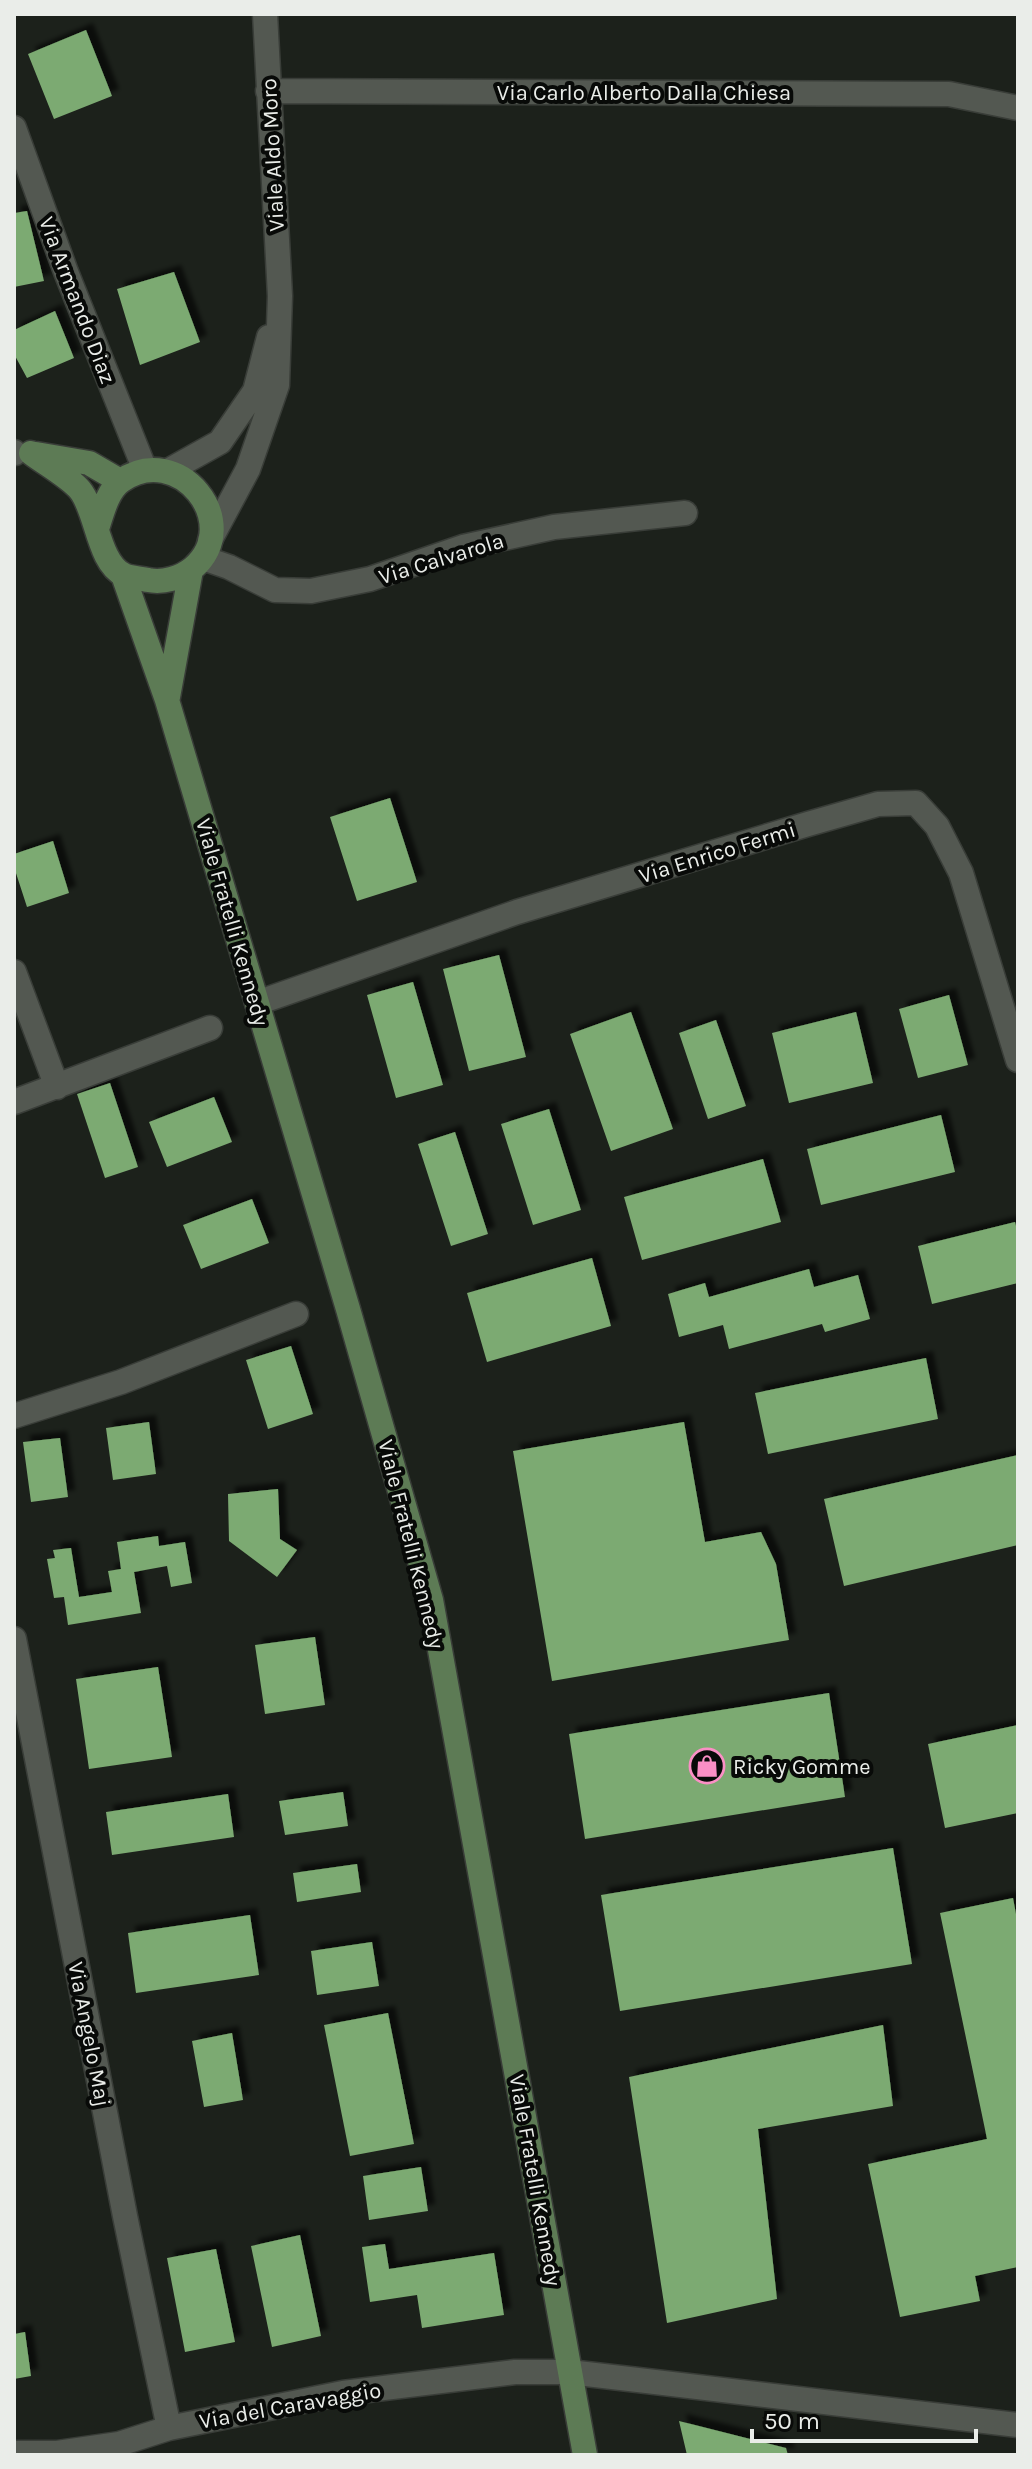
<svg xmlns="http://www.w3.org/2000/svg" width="1032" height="2469" font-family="Karla,sans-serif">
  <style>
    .building { fill: #7caa72; filter: url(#shadow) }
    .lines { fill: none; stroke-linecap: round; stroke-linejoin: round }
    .street-casing { stroke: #393d38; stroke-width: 27 }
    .secondary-casing { stroke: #393d38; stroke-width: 27 }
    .street { stroke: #535851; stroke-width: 24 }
    .secondary { stroke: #5d7b55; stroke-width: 24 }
    .labels { text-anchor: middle; stroke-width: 8; stroke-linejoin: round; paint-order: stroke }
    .street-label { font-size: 22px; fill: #eaede9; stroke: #080a08 }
    .poi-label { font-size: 22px; fill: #eaede9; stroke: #080a08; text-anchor: start }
  </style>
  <defs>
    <filter id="shadow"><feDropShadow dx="7" dy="-7" stdDeviation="2" flood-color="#0009"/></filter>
  </defs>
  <rect width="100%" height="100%" fill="#1c211b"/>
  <!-- building -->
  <path class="building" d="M86 30 112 96 54 119 28 54Z
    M27 211 44 281 14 287V213Z
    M174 272 200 342 140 365 117 289Z
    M55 311 74 358 27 378 14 354V330Z
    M390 798 417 882 357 901 330 817Z
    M53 841 69 893 27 907 14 867V854Z
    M499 955 526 1057 469 1071 443 969Z
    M413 982 443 1085 396 1098 367 995Z
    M949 995 968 1065 918 1078 899 1009Z
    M631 1012 673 1129 611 1151 570 1034Z
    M856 1012 873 1083 789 1103 772 1033Z
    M716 1020 746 1106 708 1119 679 1033Z
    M110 1083 138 1167 105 1178 77 1094Z
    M214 1097 232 1142 167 1167 149 1122Z
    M549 1109 581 1210 533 1225 501 1124Z
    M941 1115 955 1172 821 1205 807 1149Z
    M455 1132 488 1234 451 1246 418 1144Z
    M763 1159 781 1222 642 1260 624 1197Z
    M252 1199 269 1243 201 1269 183 1225Z
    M1015 1222 1018 1234V1283L932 1304 918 1246Z
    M592 1258 611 1326 487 1362 467 1293Z
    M809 1269 814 1287 858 1275 870 1319 825 1332 822 1324 729 1349 723 1325 679 1337 668 1294 705 1283 709 1297Z
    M291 1346 313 1414 268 1429 246 1360Z
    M926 1358 938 1419 768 1454 755 1393Z
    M149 1422 156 1474 113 1480 106 1428Z
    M684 1422 705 1542 761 1532 776 1564 789 1640 552 1681 513 1451Z
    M60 1438 68 1497 31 1502 23 1442Z
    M1018 1455V1545L844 1586 824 1499Z
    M278 1489 280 1539 297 1550 277 1577 229 1541 228 1494Z
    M158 1536 159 1546 185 1542 192 1583 171 1587 167 1566 134 1572 141 1613 68 1625 64 1597 54 1598 47 1559 55 1558 53 1550 71 1548 79 1597 112 1592 108 1571 121 1569 117 1542Z
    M315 1637 325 1705 265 1714 255 1645Z
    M158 1667 172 1757 89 1769 76 1679Z
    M829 1693 845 1797 585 1839 569 1734Z
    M1018 1725V1813L945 1828 928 1744Z
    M343 1792 348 1826 285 1835 279 1801Z
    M228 1794 234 1837 112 1855 106 1812Z
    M893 1848 912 1964 620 2011 601 1895Z
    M357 1864 361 1892 297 1902 293 1873Z
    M1013 1898 1018 1925V2267L975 2276 980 2301 900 2317 868 2164 987 2139 940 1913Z
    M250 1915 259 1975 136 1993 128 1933Z
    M372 1942 379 1986 317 1995 311 1951Z
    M388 2013 414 2144 350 2156 324 2025Z
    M883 2025 893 2106 758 2129 777 2299 667 2323 629 2077Z
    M232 2033 243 2100 204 2107 192 2041Z
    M421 2167 428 2211 369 2220 363 2176Z
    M300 2235 321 2336 272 2347 251 2246Z
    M385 2244 389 2269 494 2253 504 2315 422 2328 417 2295 370 2302 362 2247Z
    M216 2249 235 2342 185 2352 167 2258Z
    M25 2332 31 2376 14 2379V2334Z
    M679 2421 786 2448 788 2455H687Z"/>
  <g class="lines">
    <!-- street casing -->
    <g class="street-casing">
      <path id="street" d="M268 91 949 94 1018 108
        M14 128 66 272 145 470
        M14 452 15 453
        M168 471 220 442 255 391 269 337
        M210 540 248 469 277 385 280 296 265 14
        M203 558 229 567 275 590 311 591 370 579 463 547 554 527 685 513
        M14 972 57 1087
        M257 1003 517 912 808 824 878 804 916 803 937 826 961 873 1018 1060
        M14 1102 210 1028
        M14 1416 121 1382 296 1314
        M14 1639 125 2216 169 2428
        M14 2453H57L119 2444 169 2428 343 2393 515 2372H569L638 2380 1018 2425"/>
    </g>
    <!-- secondary casing -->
    <g class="secondary-casing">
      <path id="secondary" d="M31 453C44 463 69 477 80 490 97 511 98 563 124 575 130 578 140 578 148 580 163 583 181 578 193 568 245 523 178 440 121 481 107 491 102 514 97 529
        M36 454 89 463 120 481
        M123 575 167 700 348 1309 431 1600 585 2455
        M168 697 191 570"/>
    </g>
    <!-- street -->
    <use href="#street" class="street"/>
    <!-- secondary -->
    <use href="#secondary" class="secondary"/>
  </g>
  <!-- icons -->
  <defs>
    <g id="shop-ring" transform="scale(1.8)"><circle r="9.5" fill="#080a08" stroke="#fb8fc5" stroke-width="1.5"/><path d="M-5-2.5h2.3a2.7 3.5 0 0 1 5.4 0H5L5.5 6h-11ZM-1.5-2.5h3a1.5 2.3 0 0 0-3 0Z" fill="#fb8fc5"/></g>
  </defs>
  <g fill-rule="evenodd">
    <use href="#shop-ring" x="707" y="1766"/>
  </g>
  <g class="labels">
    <!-- street labels -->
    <g class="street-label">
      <text x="644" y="100">Via Carlo Alberto Dalla Chiesa</text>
      <text transform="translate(272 155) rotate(-93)" y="8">Viale Aldo Moro</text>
      <text transform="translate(78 300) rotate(69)" y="8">Via Armando Diaz</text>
      <text transform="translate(441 558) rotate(-17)" y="8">Via Calvarola</text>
      <text transform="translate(717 852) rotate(-17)" y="8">Via Enrico Fermi</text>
      <text transform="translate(233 922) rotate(74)" y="8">Viale Fratelli Kennedy</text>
      <text transform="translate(412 1544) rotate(76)" y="8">Viale Fratelli Kennedy</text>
      <text transform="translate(90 2034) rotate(79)" y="8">Via Angelo Maj</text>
      <text transform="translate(536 2180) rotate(80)" y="8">Viale Fratelli Kennedy</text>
      <text transform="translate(290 2405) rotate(-10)" y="8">Via del Caravaggio</text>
    </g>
    <!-- poi labels -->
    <g class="poi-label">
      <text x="733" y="1774">Ricky Gomme</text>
    </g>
  </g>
  <!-- border -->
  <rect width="1032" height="2469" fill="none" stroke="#eaede9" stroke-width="32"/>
  <!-- scale -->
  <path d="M752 2429v12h224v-12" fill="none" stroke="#eaede9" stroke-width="4"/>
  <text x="764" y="2429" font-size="24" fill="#eaede9" stroke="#080a08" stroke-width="6" paint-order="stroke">50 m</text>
</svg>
